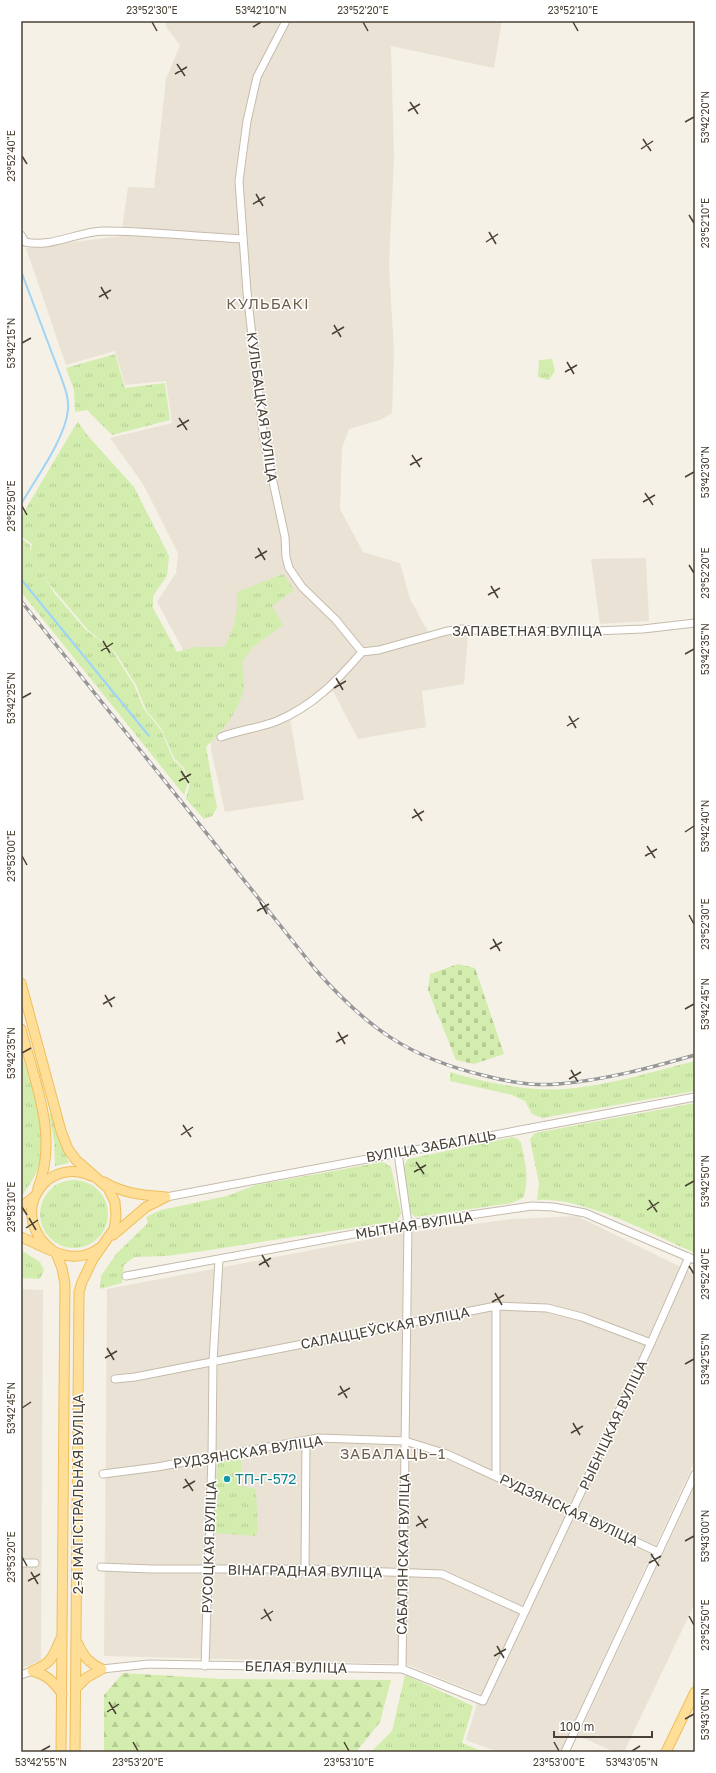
<svg xmlns="http://www.w3.org/2000/svg" width="716" height="1773" font-family="'Golos Text',sans-serif">
  <style>
    .residential { fill: #eae3d5 }
    .grass { fill: url(#grass-tufts) }
    .forest { fill: url(#forest-firs) }
    .cemetery { fill: url(#cemetery-stones) }
    .lines { fill: none; stroke-linecap: round; stroke-linejoin: round }
    .stream { stroke: #9ed5f7; stroke-width: 2 }
    .minor-casing { stroke: #c5bbac; stroke-width: 9 }
    .major-casing { stroke: #efbf5c; stroke-width: 11 }
    .minor { stroke: #fff; stroke-width: 7 }
    .major { stroke: #ffde97; stroke-width: 9 }
    .rail-casing { stroke: #979797; stroke-width: 3.5 }
    .rail { stroke: #fff; stroke-width: 2; stroke-dasharray: 6; stroke-linecap: butt }
    .ticks { fill: none; stroke: #494135; stroke-width: 1.5 }
    .culture-dot { fill: #0f9aa8; stroke: #fff; stroke-width: 1.5 }
    .labels { text-anchor: middle; stroke-width: 3; stroke-linejoin: round; paint-order: stroke }
    .street-label { font-size: 14px; fill: #494135; stroke: #fff }
    .culture-label { font-size: 14px; fill: #0d838f; stroke: #fff; text-anchor: start }
    .neighbourhood-label { font-size: 15px; letter-spacing: 1px; fill: #6d5f4c; stroke: #fff }
    .neatline { fill: none; stroke: #494135; stroke-width: 1.5 }
    .ticks-label { font-size: 10px; text-anchor: middle; fill: #494135 }
  </style>
  <defs>
    <pattern id="grass-tufts" width="24" height="20" patternUnits="userSpaceOnUse"><rect width="24" height="20" fill="#d2edad"/><path d="M3 7l-1-3M5 7V3M7 7l1-3M15 17l-1-3M17 17v-4M19 17l1-3" fill="none" stroke="#b6cc95"/></pattern>
    <pattern id="forest-firs" width="22" height="20" patternUnits="userSpaceOnUse"><rect width="22" height="20" fill="#d2edad"/><path d="M5 1l3.5 6h-7zM16 11l3.5 6h-7z" fill="#b6cc95"/></pattern>
    <pattern id="cemetery-stones" width="16" height="16" patternUnits="userSpaceOnUse"><rect width="16" height="16" fill="#d2edad"/><path d="M2 7V4a2 2 0 0 1 4 0v3zM10 15v-3a2 2 0 0 1 4 0v3z" fill="#b6cc95"/></pattern>
  </defs>
  <rect width="100%" height="100%" fill="#f5f1e7"/>
  <!-- residential -->
  <path class="residential" d="M166 21H502L494 68 391 46 394 158 389 265 394 351 392 413 380 420 349 429 342 448 340 509 363 552 400 563 410 599 432 639 453 634H468L464 684 422 691 426 727 358 739 333 691 290 718 304 800 225 812 211 750 210 719 181 646 157 602 176 573 178 553 143 484 110 438 172 423 166 381 125 385 115 351 66 365 26 248 121 236 128 187 154 188 166 79 180 45 166 27Z
    M646 558 649 621 600 624 591 559Z
    M577 1216 695 1274V1461L560 1752H498L466 1740 480 1694 405 1664 104 1656 107 1289 397 1234 512 1219Z
    M21 1289 43 1290 41 1660 21 1669Z
    M695 1485V1603L624 1752H615L578 1736Z"/>
  <!-- grass -->
  <path class="grass" d="M115 354 125 388 165 383 170 420 112 435 87 410 75 412 74 390 66 368Z
    M552 359 555 371 549 380 538 377 539 360Z
    M78 422 88 436 134 487 169 556 167 576 153 596V608L177 652 196 647H224C234 629 239 613 237 592L283 574 294 590 272 606 283 625 253 647 242 662C242 670 245 680 244 687 239 712 223 730 206 747L217 808 212 816 204 819 186 799 190 783 184 768 174 758 161 728 146 710 136 685 115 652 88 630 49 584 31 558 55 594 85 629 112 650 134 685 144 709 161 730 173 759 183 769 188 783 184 795 21 592V538L30 545 31 552 32 544 21 536V517L73 429Z
    M21 1052C31 1086 52 1135 37 1171 33 1180 27 1188 21 1197Z
    M695 1061V1091L542 1118 532 1114 525 1101 512 1095 450 1081V1072C490 1084 534 1093 576 1088 616 1083 656 1071 695 1061Z
    M695 1103V1253C651 1234 585 1197 537 1200L539 1183 530 1139 535 1133Z
    M51 1113 59 1139 69 1163 55 1166 54 1141 49 1114Z
    M513 1137 518 1139 521 1143C525 1162 530 1179 523 1198L511 1203 415 1217 411 1213 404 1166 408 1159Z
    M383 1162 391 1167 401 1213 397 1221 203 1251 166 1256 134 1257 124 1265 122 1283 100 1289 101 1276 117 1253 148 1223 146 1217 161 1210 227 1196 256 1185Z
    M40 1214a34 34 0 1 1 68 0a34 34 0 1 1-68 0Z
    M21 1250 40 1262 44 1270 40 1279 21 1278Z
    M241 1458V1486L256 1489 258 1531 255 1536 214 1533 217 1467 219 1462Z
    M405 1675 473 1706 462 1743 484 1752H371L392 1731Z"/>
  <!-- forest -->
  <path class="forest" d="M123 1673 223 1679 391 1680 380 1722 356 1752H104V1695Z"/>
  <!-- cemetery -->
  <path class="cemetery" d="M458 964 475 968 504 1054 474 1064 456 1060 428 990 430 974Z"/>
  <g class="lines">
    <!-- stream -->
    <path class="stream" d="M21 271 61 377C65 388 69 398 68 410 65 439 36 478 21 504
      M21 579 149 736"/>
    <!-- minor casing -->
    <g class="minor-casing">
      <path id="minor" d="M286 21 257 77 247 121 239 181 247 292 264 440 285 537 286 557 289 568 302 587 336 620 362 652
        M21 235 25 242C52 248 76 232 103 231 149 231 197 237 243 239
        M221 737C239 730 259 728 277 721 313 706 337 681 362 652L379 650 447 631 462 629 495 632 595 631 643 629 695 623
        M398 1153 408 1224 402 1669
        M166 1197 695 1097
        M126 1276 408 1224 532 1206 553 1207 585 1213 695 1260
        M496 1306V1476
        M115 1379 135 1377 496 1306 547 1308 582 1317 651 1343
        M103 1474 157 1467 318 1438 405 1441 447 1454 658 1552
        M21 1563H35
        M101 1567 152 1569H305L442 1574 525 1612
        M305 1569 306 1441
        M205 1666 212 1456 213 1361 219 1260
        M102 1669 149 1664 402 1669 483 1701 651 1343 689 1257
        M21 1675 32 1671
        M565 1752 695 1474"/>
    </g>
    <!-- major casing -->
    <g class="major-casing">
      <path id="major" d="M21 983 61 1131 68 1149 76 1160 108 1188 115 1202 116 1216 114 1229 93 1259 82 1282 79 1292 75 1752
        M21 1029C34 1080 59 1136 38 1188
        M104 1182C124 1194 144 1195 166 1197
        M21 1207 35 1196
        M113 1235 146 1207 166 1197
        M21 1237C46 1247 73 1268 99 1248
        M56 1253 62 1268 65 1284 61 1752
        M56 1253C4 1218 45 1154 91 1176
        M78 1644C84 1657 89 1663 102 1669
        M32 1671C50 1664 53 1658 60 1640
        M32 1671C46 1674 54 1682 62 1694
        M76 1688 86 1678 102 1669
        M666 1752 695 1692"/>
    </g>
    <!-- minor -->
    <use href="#minor" class="minor"/>
    <!-- major -->
    <use href="#major" class="major"/>
    <!-- rail casing -->
    <g class="rail-casing">
      <path id="rail" d="M21 601 315 969C367 1028 409 1058 486 1076 509 1082 535 1086 558 1084 605 1080 650 1068 695 1055"/>
    </g>
    <!-- rail -->
    <use href="#rail" class="rail"/>
  </g>
  <!-- ticks -->
  <path class="ticks" d="M152 22 157 31M363 22 368 31M573 22 578 31M253 27 261 22M177 64 185 76M175 74 187 67M410 102 418 114M408 111 420 104M685 122 694 117M643 139 651 151M641 149 653 141M22 156 27 164M256 194 263 206M253 204 265 197M689 215 694 223M489 232 496 244M486 242 498 234M101 287 108 299M99 297 111 290M334 325 341 337M332 334 344 327M22 343 31 338M567 362 574 374M565 372 577 365M179 418 187 430M177 427 189 420M412 455 420 467M410 465 422 458M685 477 694 472M645 493 653 505M643 502 655 495M22 506 27 515M258 548 265 560M255 558 267 551M689 565 694 573M491 586 498 598M488 595 500 588M103 641 110 653M101 651 113 643M685 654 694 649M336 678 343 690M334 688 346 681M22 698 31 693M569 716 576 728M567 726 579 718M181 771 189 783M179 781 191 774M414 809 422 821M412 818 424 811M685 832 694 826M647 846 655 858M22 856 27 865M645 856 657 849M260 902 267 914M257 911 269 904M689 915 694 924M493 939 500 951M490 949 502 942M105 995 112 1007M103 1004 115 997M685 1009 694 1004M338 1032 345 1044M336 1042 348 1035M22 1053 31 1048M571 1070 578 1082M569 1079 581 1072M183 1125 191 1137M181 1135 193 1127M416 1162 424 1174M414 1172 426 1165M685 1186 694 1181M649 1200 657 1212M22 1207 27 1215M647 1210 659 1202M29 1218 36 1230M26 1228 38 1220M262 1255 269 1267M259 1265 271 1258M689 1266 694 1274M495 1293 502 1305M492 1302 504 1295M107 1348 114 1360M105 1358 117 1351M685 1364 694 1359M340 1386 347 1398M338 1395 350 1388M22 1408 31 1402M573 1423 580 1435M571 1433 583 1426M185 1479 193 1491M183 1488 195 1481M418 1516 426 1528M416 1526 428 1519M685 1541 694 1536M651 1554 659 1566M22 1557 27 1566M649 1563 661 1556M31 1572 38 1584M28 1581 40 1574M264 1609 271 1621M689 1616 694 1625M261 1619 273 1611M497 1646 504 1658M494 1656 506 1649M109 1702 116 1714M107 1712 119 1704M685 1719 694 1714M133 1742 138 1751M344 1742 349 1751M554 1742 559 1751M41 1751 50 1746M632 1751 640 1746"/>
  <!-- markers -->
  <circle class="culture-dot" cx="227" cy="1479" r="4"/>
  <g class="labels">
    <!-- street labels -->
    <g class="street-label">
      <text transform="translate(262 407) rotate(82)" y="5">КУЛЬБАЦКАЯ ВУЛІЦА</text>
      <text x="527" y="636">ЗАПАВЕТНАЯ ВУЛІЦА</text>
      <text transform="translate(431 1146) rotate(-10)" y="5">ВУЛІЦА ЗАБАЛАЦЬ</text>
      <text transform="translate(414 1225) rotate(-9)" y="5">МЫТНАЯ ВУЛІЦА</text>
      <text transform="translate(385 1328) rotate(-11)" y="5">САЛАЦЦЕЎСКАЯ ВУЛІЦА</text>
      <text transform="translate(613 1425) rotate(-65)" y="5">РЫБНІЦКАЯ ВУЛІЦА</text>
      <text transform="translate(248 1452) rotate(-9)" y="5">РУДЗЯНСКАЯ ВУЛІЦА</text>
      <text transform="translate(78 1494) rotate(-90)" y="5">2-Я МАГІСТРАЛЬНАЯ ВУЛІЦА</text>
      <text transform="translate(569 1510) rotate(25)" y="5">РУДЗЯНСКАЯ ВУЛІЦА</text>
      <text transform="translate(209 1547) rotate(-88)" y="5">РУСОЦКАЯ ВУЛІЦА</text>
      <text transform="translate(403 1554) rotate(-89)" y="5">САБАЛЯНСКАЯ ВУЛІЦА</text>
      <text transform="translate(305 1571) rotate(1)" y="5">ВІНАГРАДНАЯ ВУЛІЦА</text>
      <text transform="translate(296 1667) rotate(1)" y="5">БЕЛАЯ ВУЛІЦА</text>
    </g>
    <!-- culture labels -->
    <g class="culture-label">
      <text x="235" y="1484">ТП-Г-572</text>
    </g>
    <!-- neighbourhood labels -->
    <g class="neighbourhood-label">
      <text x="268" y="309">КУЛЬБАКІ</text>
      <text x="393" y="1459">ЗАБАЛАЦЬ–1</text>
    </g>
  </g>
  <!-- border -->
  <rect width="716" height="1773" fill="none" stroke="#ffffff" stroke-width="44"/>
  <!-- scale -->
  <path d="M554 1731v6h98v-6" fill="none" stroke="#494135" stroke-width="2"/>
  <text x="560" y="1731" font-size="12" fill="#494135" stroke="#ffffff" stroke-width="3" paint-order="stroke">100 m</text>
  <rect x="22" y="22" width="672" height="1729" class="neatline"/>
  <g class="ticks-label">
    <text x="152" y="14">23°52'30"E</text>
    <text x="261" y="14">53°42'10"N</text>
    <text x="363" y="14">23°52'20"E</text>
    <text x="573" y="14">23°52'10"E</text>
    <text transform="translate(705 117) rotate(-90)" y="4">53°42'20"N</text>
    <text transform="translate(11 156) rotate(-90)" y="4">23°52'40"E</text>
    <text transform="translate(705 223) rotate(-90)" y="4">23°52'10"E</text>
    <text transform="translate(11 343) rotate(-90)" y="4">53°42'15"N</text>
    <text transform="translate(705 472) rotate(-90)" y="4">53°42'30"N</text>
    <text transform="translate(11 506) rotate(-90)" y="4">23°52'50"E</text>
    <text transform="translate(705 573) rotate(-90)" y="4">23°52'20"E</text>
    <text transform="translate(705 649) rotate(-90)" y="4">53°42'35"N</text>
    <text transform="translate(11 698) rotate(-90)" y="4">53°42'25"N</text>
    <text transform="translate(705 826) rotate(-90)" y="4">53°42'40"N</text>
    <text transform="translate(11 856) rotate(-90)" y="4">23°53'00"E</text>
    <text transform="translate(705 924) rotate(-90)" y="4">23°52'30"E</text>
    <text transform="translate(705 1004) rotate(-90)" y="4">53°42'45"N</text>
    <text transform="translate(11 1053) rotate(-90)" y="4">53°42'35"N</text>
    <text transform="translate(705 1181) rotate(-90)" y="4">53°42'50"N</text>
    <text transform="translate(11 1207) rotate(-90)" y="4">23°53'10"E</text>
    <text transform="translate(705 1274) rotate(-90)" y="4">23°52'40"E</text>
    <text transform="translate(705 1359) rotate(-90)" y="4">53°42'55"N</text>
    <text transform="translate(11 1408) rotate(-90)" y="4">53°42'45"N</text>
    <text transform="translate(705 1536) rotate(-90)" y="4">53°43'00"N</text>
    <text transform="translate(11 1557) rotate(-90)" y="4">23°53'20"E</text>
    <text transform="translate(705 1625) rotate(-90)" y="4">23°52'50"E</text>
    <text transform="translate(705 1714) rotate(-90)" y="4">53°43'05"N</text>
    <text x="41" y="1766">53°42'55"N</text>
    <text x="138" y="1766">23°53'20"E</text>
    <text x="349" y="1766">23°53'10"E</text>
    <text x="559" y="1766">23°53'00"E</text>
    <text x="632" y="1766">53°43'05"N</text>
  </g>
</svg>
